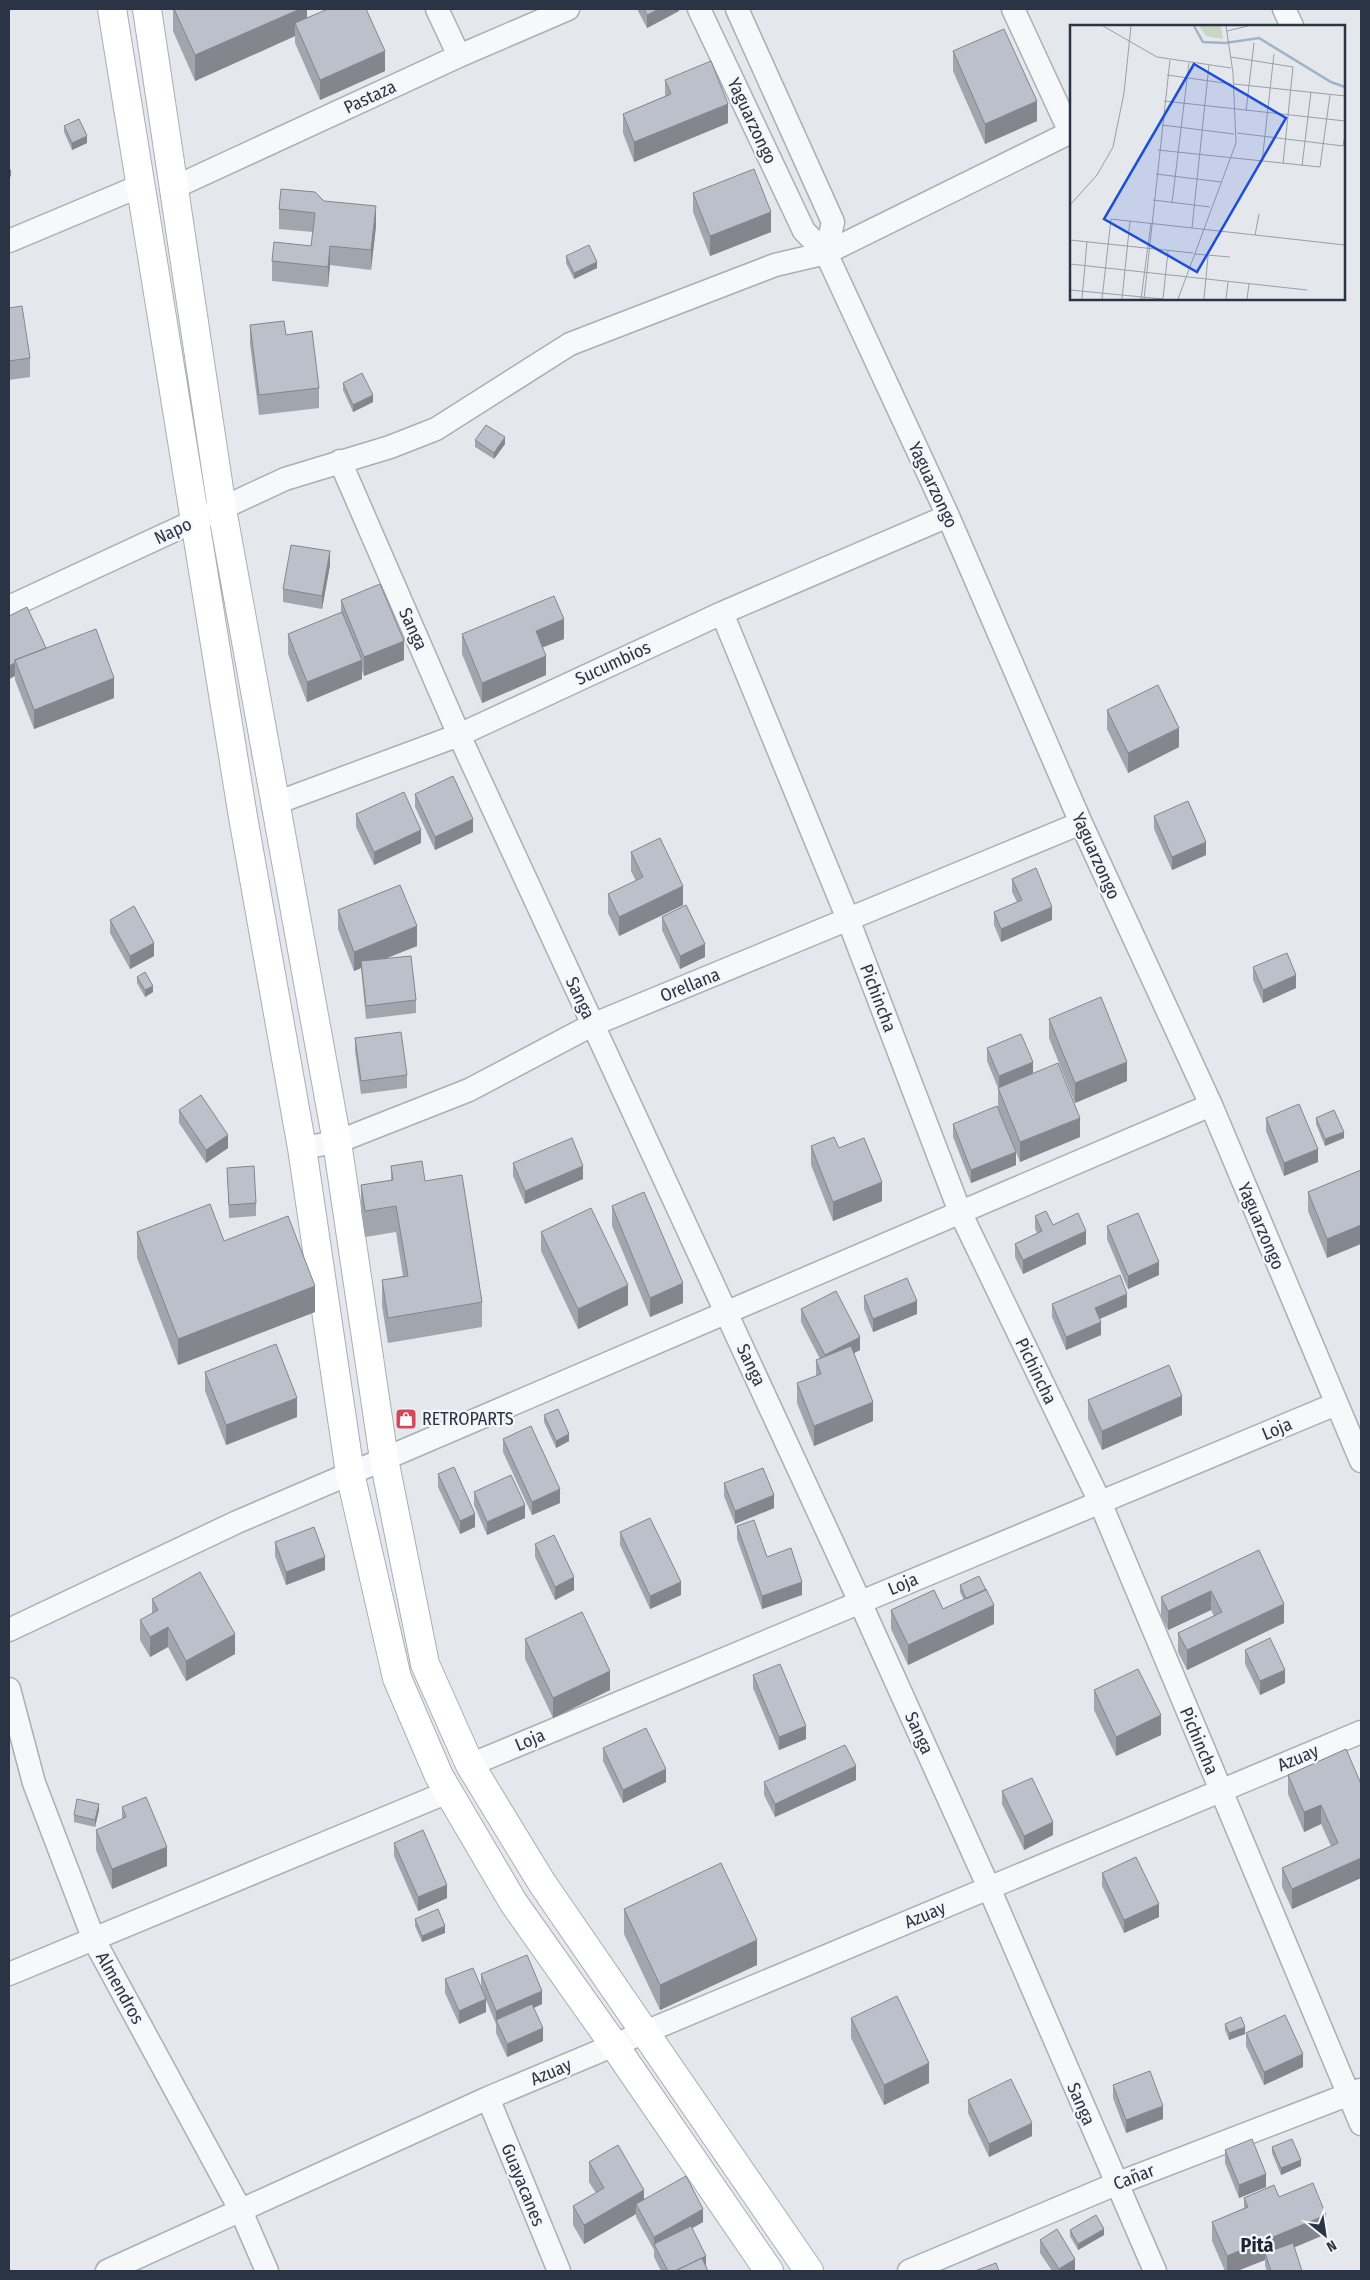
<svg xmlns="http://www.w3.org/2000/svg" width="1370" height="2280" font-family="'Fira Sans Condensed',sans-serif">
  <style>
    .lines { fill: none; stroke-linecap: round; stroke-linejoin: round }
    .street-casing { stroke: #a9aeb7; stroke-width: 25 }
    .secondary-casing { stroke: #a9aeb7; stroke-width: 30 }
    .street { stroke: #f7f8fa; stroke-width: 22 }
    .secondary { stroke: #fff; stroke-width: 28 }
    .wall { fill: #a1a5ae }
    .shaded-wall { fill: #83868d }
    .building { fill: #bbc0ca; stroke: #83868d }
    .labels { text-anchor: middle; stroke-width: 4.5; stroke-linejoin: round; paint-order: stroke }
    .street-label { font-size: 18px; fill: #2b3445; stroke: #f4f6f9 }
    .poi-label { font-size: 18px; fill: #2b3445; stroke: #f4f6f9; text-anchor: start }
    .quarter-label { font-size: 20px; font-weight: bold; fill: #1d2536; stroke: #f4f6f9 }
    .inset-river { fill: none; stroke: #9fb4cc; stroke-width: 2.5 }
    .inset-road { fill: none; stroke: #9a9fa9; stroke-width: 1 }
    .view { fill: #1d4ed8; fill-opacity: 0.15; stroke: #1d4ed8; stroke-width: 2.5 }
    .inset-edge { fill: none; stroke: #2b3445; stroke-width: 2.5 }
  </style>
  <rect width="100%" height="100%" fill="#e4e7ec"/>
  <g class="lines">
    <!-- street casing -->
    <g class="street-casing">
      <path id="street" d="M437 9 459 56
        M699 9 804 231 826 253 948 516 1081 823 1211 1105 1361 1461
        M737 9 833 222 826 253
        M1013 9 1070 132
        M1284 9 1292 26
        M173 188 459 56 568 9
        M9 241 140 186
        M340 461 459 735 860 1602 989 1888 1155 2271
        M9 607 285 479 390 447 436 429 570 344 775 265 826 253 1071 132
        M722 613 848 919 960 1212 1100 1502 1361 2124
        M276 803 459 735 722 613 948 516
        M302 1148 337 1142 469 1090 592 1025 1081 823
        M9 1630 237 1522 1211 1105
        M9 1689 34 1783 94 1940 241 2211 267 2271
        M470 1765 1336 1404
        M9 1974 448 1792
        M488 2098 559 2271
        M107 2271 488 2098 1361 1732
        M909 2271 1116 2184 1360 2090"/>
    </g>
    <!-- secondary casing -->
    <g class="secondary-casing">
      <path id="secondary" d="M112 9 243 817 302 1148 350 1473 397 1678 439 1776 513 1902 614 2045 769 2271
        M147 9 222 509 337 1142 384 1459 425 1664 470 1765 542 1883 809 2271"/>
    </g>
    <!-- street -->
    <use href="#street" class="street"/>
    <!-- secondary -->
    <use href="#secondary" class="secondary"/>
  </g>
  <!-- wall -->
  <path class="wall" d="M173 9H307V18L385 71 320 100 295 43V36L195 81 173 31Z
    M638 9H679V11L647 28 638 11Z
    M953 51 1037 121 985 144 953 71Z
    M665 80 728 123 634 162 623 133V114L665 96Z
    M64 126 87 143 72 150 64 132Z
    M693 193 771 232 710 256 693 212Z
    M324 201 376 226 371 270 330 265 328 287 272 281V261L311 246 313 232 279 229V209Z
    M566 256 597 268 574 279 566 263Z
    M9 308 30 358V377L9 380Z
    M250 325 286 335 319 388V408L259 415 250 344Z
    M343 383 373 402 353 412 343 390Z
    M475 440 505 444 494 459 475 447Z
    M330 565 322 609 283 602V589Z
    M341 600 404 660 364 676 362 670V679L307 702 288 654V634L341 613Z
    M9 616 46 648 114 698 34 729 15 680V676L9 679Z
    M462 634 564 639 543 647 546 675 482 703 462 654Z
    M1107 710 1179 747 1128 773 1107 729Z
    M415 794 473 832 435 850 415 807Z
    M356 814 421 843 374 865 356 827Z
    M1154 816 1206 855 1172 870 1154 829Z
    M631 852 683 905 619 936 608 913V894L636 881 631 871Z
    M1012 879 1052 920 1001 942 994 925V912L1017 902 1012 892Z
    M338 910 417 946 385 959 416 1000V1013L366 1019 361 968 354 971 338 929Z
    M662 917 705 957 680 969 662 930Z
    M110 920 154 956 130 969 110 933Z
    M1253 967 1296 988 1263 1003 1253 980Z
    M137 977 153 992 145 997 137 983Z
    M1049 1019 1127 1081 1075 1103 1049 1038Z
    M355 1038 407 1075V1088L361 1094 355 1051Z
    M987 1048 1033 1074 1080 1137 1020 1162 998 1108V1088L987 1061Z
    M179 1110 228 1148 206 1163 179 1123Z
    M1266 1118 1318 1162 1284 1176 1266 1131Z
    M1316 1118 1344 1138 1325 1146 1316 1124Z
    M953 1124 1016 1165 971 1183 953 1137Z
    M811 1146 839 1148 882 1201 833 1221 811 1165Z
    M513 1163 583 1179 525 1204 513 1176Z
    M391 1166 425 1181 482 1302V1327L388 1343 382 1306V1280L403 1276 396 1232 365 1237 361 1211V1185L391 1180Z
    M227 1168 256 1203V1216L229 1218Z
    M1361 1170 1327 1258 1308 1211V1192Z
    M612 1206 683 1303 650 1317 612 1226Z
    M1035 1216 1086 1244 1023 1274 1015 1257V1244L1037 1233 1035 1229Z
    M1107 1226 1159 1275 1128 1289 1107 1239Z
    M137 1232 224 1241 315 1312 178 1365 137 1258Z
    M541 1232 628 1305 578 1329 541 1251Z
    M864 1296 917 1314 873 1332 864 1309Z
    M1052 1304 1127 1307 1099 1319 1101 1335 1066 1350 1052 1317Z
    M801 1309 860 1350 854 1353 873 1421 814 1446 797 1403V1383L816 1376V1360L820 1359 801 1322Z
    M205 1372 297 1417 226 1445 205 1391Z
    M1088 1400 1182 1415 1102 1450 1088 1419Z
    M544 1415 569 1441 556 1448 544 1422Z
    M503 1439 560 1503 532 1515 503 1452Z
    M438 1474 475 1527 460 1534 438 1487Z
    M724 1483 774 1508 735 1524 724 1496Z
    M474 1492 525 1518 487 1535 474 1505Z
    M737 1526 767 1557 802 1595 762 1609 737 1539Z
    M620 1532 681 1595 650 1609 620 1545Z
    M275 1542 325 1570 286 1585 275 1556Z
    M535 1544 574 1590 555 1600 535 1557Z
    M1259 1550 1284 1623 1187 1670 1178 1652V1633L1214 1616 1211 1610 1168 1630 1161 1616V1597Z
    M960 1585 994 1624 908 1665 891 1629V1610L943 1609 964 1600 960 1592Z
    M152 1599 235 1654 186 1681 168 1647 150 1657 140 1640V1620L152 1614Z
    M525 1639 610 1690 553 1718 525 1659Z
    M1245 1650 1285 1683 1260 1695 1245 1664Z
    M753 1675 806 1739 779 1750 753 1688Z
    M1094 1690 1161 1735 1116 1756 1094 1710Z
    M603 1748 666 1782 623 1803 603 1761Z
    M1346 1749 1361 1878 1292 1909 1282 1887V1868L1331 1846 1321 1824 1304 1832 1288 1794V1775Z
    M856 1780 775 1817 764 1795V1782Z
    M1002 1791 1053 1835 1024 1850 1002 1804Z
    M122 1807 167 1866 112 1889 96 1850V1830L122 1819Z
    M99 1810 95 1827 74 1822V1815Z
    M394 1843 447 1898 418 1911 394 1856Z
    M1102 1873 1159 1917 1124 1933 1102 1886Z
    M624 1909 757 1965 660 2010 624 1934Z
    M415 1919 445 1933 422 1942 415 1926Z
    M481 1974 542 2004 534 2008 543 2041 507 2057 496 2033V2024L486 2000V2012L459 2024 445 1993V1979L481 1986Z
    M851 2018 929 2083 884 2105 851 2038Z
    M1225 2024 1245 2034 1229 2040 1225 2030Z
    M1246 2033 1303 2067 1264 2085 1246 2046Z
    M1113 2085 1163 2119 1126 2133 1113 2098Z
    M968 2100 1032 2136 989 2157 968 2113Z
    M1272 2147 1301 2166 1281 2175 1272 2153Z
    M1225 2150 1266 2187 1239 2198 1225 2163Z
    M589 2162 644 2199 703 2222 692 2228 708 2271H661L654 2257V2250L636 2217V2214L584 2244 573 2225V2206L596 2193 589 2182Z
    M1279 2197 1326 2234 1294 2247 1302 2271H1267L1265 2266V2260L1237 2271H1225L1212 2241V2222L1244 2208V2198Z
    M1070 2230 1104 2235 1078 2250 1070 2236Z
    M1040 2240 1075 2271H1052L1040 2253Z"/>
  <!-- shaded-wall -->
  <path class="shaded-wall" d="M300 9H307V31L295 23V36L195 81V55Z
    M659 9H679V11L647 28V15Z
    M385 51V71L320 100V80Z
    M1037 101V121L985 144V124Z
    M728 104V123L634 162V142Z
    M87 136V143L72 150V143Z
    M11 169V176L9 178V171Z
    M376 206V226L371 270V250Z
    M771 212V232L710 256V236Z
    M330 246V265L328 287V267Z
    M597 262V268L574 279V273Z
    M373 395V402L353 412V405Z
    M505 437V444L494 459V453Z
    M330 551V565L322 609V596Z
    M564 619V639L536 650V631Z
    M404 641V660L364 676V657Z
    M546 656V675L482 703V683Z
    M362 660V679L307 702V682Z
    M15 663V676L9 679V666Z
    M114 678V698L34 729V710Z
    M1179 728V747L1128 773V753Z
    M473 819V832L435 850V837Z
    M421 830V843L374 865V852Z
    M1206 842V855L1172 870V857Z
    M683 886V905L619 936V917Z
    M1052 907V920L1001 942V929Z
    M417 926V946L361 968V961V968L354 971V952Z
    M154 943V956L130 969V956Z
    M705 944V957L680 969V956Z
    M1296 975V988L1263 1003V990Z
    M153 986V992L145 997V990Z
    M1033 1062V1075L999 1089V1076Z
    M1127 1062V1081L1075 1103V1083Z
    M1080 1118V1137L1020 1162V1142Z
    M1344 1132V1138L1325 1146V1139Z
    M228 1135V1148L206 1163V1150Z
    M1318 1149V1162L1284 1176V1163Z
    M1016 1152V1165L971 1183V1170Z
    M583 1166V1179L525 1204V1191Z
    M882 1182V1201L833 1221V1202Z
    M1361 1225V1244L1327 1258V1239Z
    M1086 1231V1244L1023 1274V1260Z
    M1159 1262V1275L1128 1289V1276Z
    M683 1283V1303L650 1317V1298Z
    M628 1285V1305L578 1329V1309Z
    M315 1286V1312L178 1365V1339Z
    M1127 1294V1307L1095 1321V1308Z
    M917 1301V1314L873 1332V1319Z
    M1101 1322V1335L1066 1350V1337Z
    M860 1337V1350L825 1368V1355Z
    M1182 1396V1415L1102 1450V1431Z
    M297 1398V1417L226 1445V1425Z
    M873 1402V1421L814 1446V1426Z
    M569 1434V1441L556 1448V1441Z
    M560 1489V1503L532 1515V1502Z
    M774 1495V1508L735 1524V1511Z
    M525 1505V1518L487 1535V1522Z
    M475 1514V1527L460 1534V1521Z
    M325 1557V1570L286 1585V1572Z
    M574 1577V1590L555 1600V1587Z
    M681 1582V1595L650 1609V1596Z
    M802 1582V1595L762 1609V1596Z
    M1211 1591V1610L1168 1630V1611Z
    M1284 1604V1623L1187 1670V1650Z
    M994 1605V1624L908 1665V1645Z
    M168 1627V1647L150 1657V1637Z
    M235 1634V1654L186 1681V1661Z
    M1285 1670V1683L1260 1695V1681Z
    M610 1671V1690L553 1718V1698Z
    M1161 1715V1735L1116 1756V1737Z
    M806 1726V1739L779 1750V1737Z
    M856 1766V1780L775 1817V1804Z
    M666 1769V1782L623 1803V1790Z
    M99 1804V1810L95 1827V1820Z
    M1321 1805V1824L1304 1832V1812Z
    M1053 1822V1835L1024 1850V1836Z
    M167 1847V1866L112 1889V1869Z
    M1361 1858V1878L1292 1909V1889Z
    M447 1885V1898L418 1911V1897Z
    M1159 1904V1917L1124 1933V1920Z
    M445 1926V1933L422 1942V1936Z
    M757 1940V1965L660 2010V1985Z
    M542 1991V2004L498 2023 496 2020V2024V2011Z
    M486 1999V2012L459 2024V2011Z
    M1245 2027V2034L1229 2040V2033Z
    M543 2028V2041L507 2057V2044Z
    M1303 2054V2067L1264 2085V2072Z
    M929 2063V2083L884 2105V2085Z
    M1163 2106V2119L1126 2133V2120Z
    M1032 2123V2136L989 2157V2144Z
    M1301 2160V2166L1281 2175V2168Z
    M1266 2174V2187L1239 2198V2185Z
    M644 2190V2210L636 2204V2214L584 2244V2225Z
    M703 2209V2222L657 2248 654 2244V2250V2237Z
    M1326 2215V2234L1267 2259 1265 2253V2260L1237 2271H1227V2256Z
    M1104 2229V2235L1078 2250V2244Z
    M706 2256V2269L675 2271Z
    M1075 2259V2271H1059V2269Z"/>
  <!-- building -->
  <path class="building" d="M174 9H300L195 55Z
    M328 9H366L385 51 320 80 295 23Z
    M644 9H659L647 15Z
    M1004 29 1037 101 985 124 953 51Z
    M711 61 728 104 634 142 623 114 671 94 665 80Z
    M79 119 87 136 72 143 64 126Z
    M754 169 771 212 710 236 693 193Z
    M281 189 315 192 324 201 376 206 371 250 330 246 328 267 272 261 274 242 311 246 315 213 279 209Z
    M589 245 597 262 574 273 566 256Z
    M22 306 30 358 9 361V308Z
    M284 321 286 335 312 331 319 388 259 395 250 325Z
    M362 373 373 395 353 405 343 383Z
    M486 425 505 437 494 453 475 440Z
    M291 545 330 551 322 596 283 589Z
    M380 584 404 641 364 657 341 600Z
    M554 596 564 619 536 631 546 656 482 683 462 634Z
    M27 607 46 648 15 660V663L9 666V616Z
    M342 612 362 660 307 682 288 634Z
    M96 629 114 678 34 710 15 660Z
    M1158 685 1179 728 1128 753 1107 710Z
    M453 776 473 819 435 837 415 794Z
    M404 792 421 830 374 852 356 814Z
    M1188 801 1206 842 1172 857 1154 816Z
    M660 838 683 886 619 917 608 894 643 877 631 852Z
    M1036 868 1052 907 1001 929 994 912 1022 900 1012 879Z
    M400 885 417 926 354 952 338 910Z
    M686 905 705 944 680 956 662 917Z
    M134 906 154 943 130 956 110 920Z
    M1287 953 1296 975 1263 990 1253 967Z
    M411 956 416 1000 366 1006 361 961Z
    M145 972 153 986 145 990 137 977Z
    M1101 997 1127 1062 1075 1083 1049 1019Z
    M401 1032 407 1075 361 1081 355 1038Z
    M1021 1034 1033 1062 999 1076 987 1048Z
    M1058 1063 1080 1118 1020 1142 998 1088Z
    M201 1095 228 1135 206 1150 179 1110Z
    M1299 1104 1318 1149 1284 1163 1266 1118Z
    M997 1106 1016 1152 971 1170 953 1124Z
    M1334 1110 1344 1132 1325 1139 1316 1118Z
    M834 1137 839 1148 864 1138 882 1182 833 1202 811 1146Z
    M572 1138 583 1166 525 1191 513 1163Z
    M422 1161 425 1181 462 1175 482 1302 388 1318 382 1280 408 1276 396 1206 365 1211 361 1185 393 1180 391 1166Z
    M254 1166 256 1203 229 1205 227 1168Z
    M1361 1170V1225L1327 1239 1308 1192Z
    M644 1192 683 1283 650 1298 612 1206Z
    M210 1204 224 1241 288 1216 315 1286 178 1339 137 1232Z
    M591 1208 628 1285 578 1309 541 1232Z
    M1046 1211 1053 1225 1078 1213 1086 1231 1023 1260 1015 1244 1042 1231 1035 1216Z
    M1138 1213 1159 1262 1128 1276 1107 1226Z
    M1120 1275 1127 1294 1095 1308 1101 1322 1066 1337 1052 1304Z
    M907 1278 917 1301 873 1319 864 1296Z
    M836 1291 860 1337 825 1355 801 1309Z
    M276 1344 297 1398 226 1425 205 1372Z
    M851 1346 873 1402 814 1426 797 1383 821 1374 816 1360Z
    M1169 1365 1182 1396 1102 1431 1088 1400Z
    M558 1409 569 1434 556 1441 544 1415Z
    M531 1426 560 1489 532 1502 503 1439Z
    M454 1467 475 1514 460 1521 438 1474Z
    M763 1468 774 1495 735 1511 724 1483Z
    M511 1475 525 1505 487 1522 474 1492Z
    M650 1518 681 1582 650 1596 620 1532Z
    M754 1520 767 1557 791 1548 802 1582 762 1596 737 1526Z
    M314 1527 325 1557 286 1572 275 1542Z
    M554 1535 574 1577 555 1587 535 1544Z
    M1259 1550 1284 1604 1187 1650 1178 1633 1222 1612 1211 1591 1168 1611 1161 1597Z
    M200 1572 235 1634 186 1661 168 1627 150 1637 140 1620 158 1610 152 1599Z
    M979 1576 986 1590 966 1599 960 1585Z
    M986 1589 994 1605 908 1645 891 1610 934 1590 943 1609Z
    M582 1612 610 1671 553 1698 525 1639Z
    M1270 1638 1285 1670 1260 1681 1245 1650Z
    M780 1664 806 1726 779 1737 753 1675Z
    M1138 1669 1161 1715 1116 1737 1094 1690Z
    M646 1728 666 1769 623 1790 603 1748Z
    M845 1745 856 1766 775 1804 764 1782Z
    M1346 1749 1361 1784V1858L1292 1889 1282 1868 1338 1843 1321 1805 1304 1812 1288 1775Z
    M1032 1778 1053 1822 1024 1836 1002 1791Z
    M146 1797 167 1847 112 1869 96 1830 126 1817 122 1807Z
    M77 1799 99 1804 95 1820 74 1815Z
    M423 1830 447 1885 418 1897 394 1843Z
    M1136 1857 1159 1904 1124 1920 1102 1873Z
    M721 1863 757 1940 660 1985 624 1909Z
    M438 1909 445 1926 422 1936 415 1919Z
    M527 1955 542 1991 496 2011 481 1974Z
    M473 1968 486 1999 459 2011 445 1979Z
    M897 1996 929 2063 884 2085 851 2018Z
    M532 2004 543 2028 507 2044 496 2020Z
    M1285 2015 1303 2054 1264 2072 1246 2033Z
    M1241 2017 1245 2027 1229 2033 1225 2024Z
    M1150 2071 1163 2106 1126 2120 1113 2085Z
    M1011 2079 1032 2123 989 2144 968 2100Z
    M1252 2139 1266 2174 1239 2185 1225 2150Z
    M1292 2139 1301 2160 1281 2168 1272 2147Z
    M618 2145 644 2190 584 2225 573 2206 604 2188 589 2162Z
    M686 2176 703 2209 654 2237 636 2204Z
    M1313 2183 1326 2215 1227 2256 1212 2222 1248 2207 1244 2198 1274 2185 1279 2197Z
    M1096 2215 1104 2229 1078 2244 1070 2230Z
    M691 2226 706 2256 675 2271H668L654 2244Z
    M1057 2229 1075 2259 1059 2269 1040 2240Z
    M1293 2243 1302 2271H1271L1265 2253Z
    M702 2258 708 2271H675Z
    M996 2263 999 2271H975Z"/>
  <!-- icons -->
  <defs>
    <g id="shop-square" transform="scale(1.125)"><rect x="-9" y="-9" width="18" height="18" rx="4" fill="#d1495b" stroke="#f4f6f9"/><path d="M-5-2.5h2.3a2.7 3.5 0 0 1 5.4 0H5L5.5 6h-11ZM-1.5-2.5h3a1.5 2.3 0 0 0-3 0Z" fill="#fff"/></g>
  </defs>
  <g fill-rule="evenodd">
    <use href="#shop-square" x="406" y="1419"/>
  </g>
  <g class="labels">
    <!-- street labels -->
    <g class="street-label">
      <text transform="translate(370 97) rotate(-25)" y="6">Pastaza</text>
      <text transform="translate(752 121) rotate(65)" y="6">Yaguarzongo</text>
      <text transform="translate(933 485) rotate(65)" y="6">Yaguarzongo</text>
      <text transform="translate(173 531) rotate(-25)" y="6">Napo</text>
      <text transform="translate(413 629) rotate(66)" y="6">Sanga</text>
      <text transform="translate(613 663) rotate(-25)" y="6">Sucumbios</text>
      <text transform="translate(1096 856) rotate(66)" y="6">Yaguarzongo</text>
      <text transform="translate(690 985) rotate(-22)" y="6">Orellana</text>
      <text transform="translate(580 998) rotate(65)" y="6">Sanga</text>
      <text transform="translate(878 998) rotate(69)" y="6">Pichincha</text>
      <text transform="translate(1261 1226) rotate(67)" y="6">Yaguarzongo</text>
      <text transform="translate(751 1365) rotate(65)" y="6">Sanga</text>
      <text transform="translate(1036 1371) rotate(64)" y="6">Pichincha</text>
      <text transform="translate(1277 1429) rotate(-23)" y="6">Loja</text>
      <text transform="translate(903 1584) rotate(-23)" y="6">Loja</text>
      <text transform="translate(919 1733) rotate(66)" y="6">Sanga</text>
      <text transform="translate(530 1740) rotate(-23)" y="6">Loja</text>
      <text transform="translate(1199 1741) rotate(67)" y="6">Pichincha</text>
      <text transform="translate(1298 1758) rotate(-23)" y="6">Azuay</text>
      <text transform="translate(925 1915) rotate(-23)" y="6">Azuay</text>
      <text transform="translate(120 1988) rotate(61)" y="6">Almendros</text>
      <text transform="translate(551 2072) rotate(-23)" y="6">Azuay</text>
      <text transform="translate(1081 2104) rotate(67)" y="6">Sanga</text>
      <text transform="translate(1134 2177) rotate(-21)" y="6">Cañar</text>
      <text transform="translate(523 2185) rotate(68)" y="6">Guayacanes</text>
    </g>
    <!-- poi labels -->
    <g class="poi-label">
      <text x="422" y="1425">RETROPARTS</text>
    </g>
    <!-- quarter labels -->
    <g class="quarter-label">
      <text x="1257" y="2252">Pitá</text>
    </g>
  </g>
  <!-- overview -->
  <g transform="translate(1070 25)">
    <rect width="275" height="275" fill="#e4e7ec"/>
    <path d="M129 1H151L153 14 136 11Z" fill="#c9d6c5"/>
    <path class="inset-river" d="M124 1 133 17 155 18 189 13 261 57 275 62"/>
    <path class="inset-road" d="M33 1 87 32 161 43M157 6 178 1M161 32 223 42 213 139M97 50 161 59M164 59 275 71M94 76 275 96M176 86 184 18M92 100 164 109M167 108 273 121 275 111M88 125 250 142 260 70M192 137 204 29M232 141 241 67M86 149 151 157M83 175 140 182M102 178 119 38M0 180 27 150 43 122 54 68 61 1M122 203 139 40M185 210 189 189M0 215 123 228M125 229 160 232M0 239 237 265M0 265 93 274M12 274 17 216M32 274 41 194 275 220M52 274 60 196M71 274 81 198M74 274 100 35M93 274 98 226M108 274 166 118 163 48 156 1M134 274 138 231M156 274 158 257M177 274 179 259"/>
    <path class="view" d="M124 39 216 93 127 247 34 194Z"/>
    <rect width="275" height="275" class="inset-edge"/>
  </g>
  <!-- border -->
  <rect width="1370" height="2280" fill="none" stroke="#2b3445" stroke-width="20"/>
  <!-- north arrow -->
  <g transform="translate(1325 2235) rotate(150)" stroke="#f4f6f9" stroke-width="4" paint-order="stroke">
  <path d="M0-4L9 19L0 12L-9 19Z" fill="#2b3445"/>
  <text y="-8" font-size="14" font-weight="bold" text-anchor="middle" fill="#2b3445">N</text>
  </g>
</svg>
